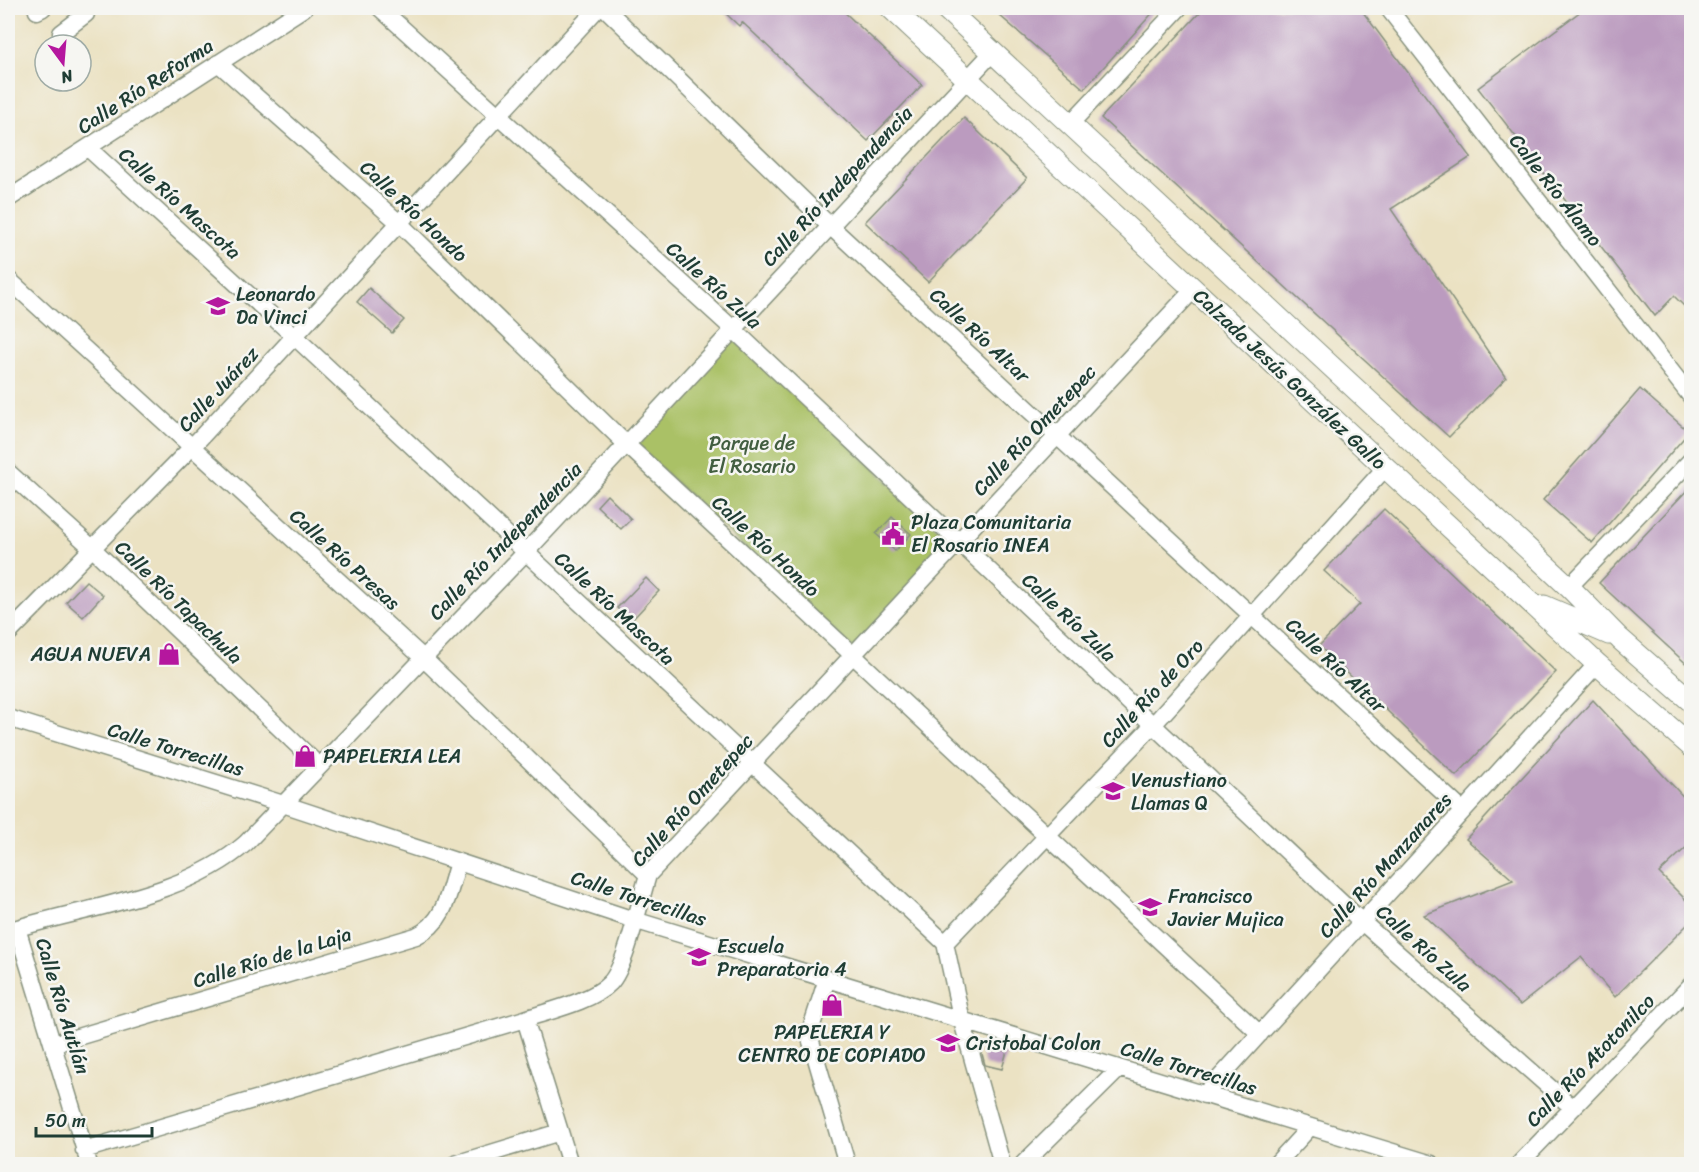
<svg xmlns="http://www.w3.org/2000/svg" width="1699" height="1172" font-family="Sriracha,sans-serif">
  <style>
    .green { fill: #aac166; stroke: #647f4d; stroke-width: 1.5 }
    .building { fill: #bb9bbf }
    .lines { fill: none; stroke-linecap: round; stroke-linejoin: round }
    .minor-casing { stroke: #85907c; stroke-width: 19 }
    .major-casing { stroke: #85907c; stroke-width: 23 }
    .minor { stroke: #fff; stroke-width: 16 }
    .major { stroke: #fff; stroke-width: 21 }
    .labels { text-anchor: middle; stroke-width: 5; stroke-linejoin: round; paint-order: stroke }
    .street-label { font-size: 20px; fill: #1f3d34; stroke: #f6f6f2 }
    .poi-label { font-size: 20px; fill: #1f3d34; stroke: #f6f6f2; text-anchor: start }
    .park-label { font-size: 20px; fill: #425e40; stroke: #f6f6f2 }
  </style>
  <rect width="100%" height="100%" fill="#f6f6f2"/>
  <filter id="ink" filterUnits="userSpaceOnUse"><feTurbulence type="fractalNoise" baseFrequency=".0167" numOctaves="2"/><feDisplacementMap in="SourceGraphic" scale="12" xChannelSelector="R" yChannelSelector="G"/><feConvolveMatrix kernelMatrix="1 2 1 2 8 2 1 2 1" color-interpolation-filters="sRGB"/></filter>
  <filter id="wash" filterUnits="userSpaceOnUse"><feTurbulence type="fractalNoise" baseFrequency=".008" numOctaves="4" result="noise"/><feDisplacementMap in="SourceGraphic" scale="24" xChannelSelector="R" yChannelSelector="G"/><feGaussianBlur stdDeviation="1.35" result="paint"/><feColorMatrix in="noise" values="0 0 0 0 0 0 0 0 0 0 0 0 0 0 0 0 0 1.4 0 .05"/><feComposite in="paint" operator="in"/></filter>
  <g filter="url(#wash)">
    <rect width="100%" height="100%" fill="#ebe2c3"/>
    <!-- green -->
    <path class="green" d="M733 335 952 542 853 649 633 443Z"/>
    <g id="blocks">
      <!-- building -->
      <path class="building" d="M720 8H840L922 85 868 141 742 22 739 26Z
        M991 8H1157L1084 89Z
        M1204 8H1360L1471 157 1391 209 1506 378 1449 437 1101 118Z
        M1585 8H1692V314L1674 296 1655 316 1478 88Z
        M964 118 1027 178 928 282 865 222Z
        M369 288 404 320 392 333 357 302Z
        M1640 389 1689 432 1592 543 1543 500Z
        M1692 485V669L1599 583Z
        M607 495 631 519 621 529 597 506Z
        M1384 509 1556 672 1456 776 1319 646 1360 604 1324 571Z
        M892 517 911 534 895 551 876 534Z
        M646 578 659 591 631 621 617 608Z
        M86 581 103 595 83 617 66 602Z
        M1593 700 1692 806V842L1659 873 1692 906V920L1615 997 1581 957 1520 1005 1424 915 1513 880 1466 839Z
        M983 1044 1007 1051 1002 1069 985 1065 981 1050Z"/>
    </g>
  </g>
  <g filter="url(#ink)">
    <use href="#blocks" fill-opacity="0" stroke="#85907c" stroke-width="1.5"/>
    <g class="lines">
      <!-- minor casing -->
      <g class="minor-casing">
        <path id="minor" d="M380 8 733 329 1362 922 1573 1108
          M605 8 829 225 1463 811
          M1388 8 1692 398
          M37 11 43 8
          M61 33 86 14 81 8
          M218 63 398 222 626 444 1260 1034
          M1071 123 1179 8
          M88 148 295 337 945 943 962 1021 1002 1164
          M8 199 304 8
          M8 279 422 657 648 875
          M8 472 91 547 319 766
          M1569 587 1692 459
          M8 634 191 448 598 8
          M8 718 283 804 634 920 1432 1164
          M17 928 89 1164
          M8 931C84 907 185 897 246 843L525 553 993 52
          M945 943 1153 725 1386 467
          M827 979 811 1028 810 1038 847 1164
          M525 1019 570 1164
          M54 1044 416 936C446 922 449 891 458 862
          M1204 1095 1597 664
          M84 1150 525 1019C549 1011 593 1001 610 983 626 967 640 900 648 875L1194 289
          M455 1164 560 1132
          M1023 1164 1119 1069
          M1276 1164 1310 1127
          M1519 1164 1692 984"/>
      </g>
      <!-- major casing -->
      <g class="major-casing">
        <path id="major" d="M891 8 1597 664 1692 747
          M945 8 1569 587 1620 639 1692 702
          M1544 606 1609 634"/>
      </g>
      <!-- minor -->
      <use href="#minor" class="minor"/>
      <!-- major -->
      <use href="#major" class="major"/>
    </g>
  </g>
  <!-- icons -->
  <defs>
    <g id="school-bare" transform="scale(1.8)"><path d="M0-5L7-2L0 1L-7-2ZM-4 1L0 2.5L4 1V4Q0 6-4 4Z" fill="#b5179e" stroke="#f6f6f2" stroke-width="2.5" paint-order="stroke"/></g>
    <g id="civic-bare" transform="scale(1.8)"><path d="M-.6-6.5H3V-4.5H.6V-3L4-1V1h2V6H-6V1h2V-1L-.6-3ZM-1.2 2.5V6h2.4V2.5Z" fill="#b5179e" stroke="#f6f6f2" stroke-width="2.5" paint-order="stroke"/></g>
    <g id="shop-bare" transform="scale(1.8)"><path d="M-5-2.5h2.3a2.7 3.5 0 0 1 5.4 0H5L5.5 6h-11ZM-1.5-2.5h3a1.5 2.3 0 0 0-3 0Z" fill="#b5179e" stroke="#f6f6f2" stroke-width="2.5" paint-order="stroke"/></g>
    <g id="university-bare" transform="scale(1.8)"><path d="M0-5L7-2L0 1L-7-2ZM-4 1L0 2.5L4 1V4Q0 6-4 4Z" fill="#b5179e" stroke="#f6f6f2" stroke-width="2.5" paint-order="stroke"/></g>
  </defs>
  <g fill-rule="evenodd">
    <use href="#school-bare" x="218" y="306"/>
    <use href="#civic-bare" x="893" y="534"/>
    <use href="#shop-bare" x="169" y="654"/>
    <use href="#shop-bare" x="305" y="756"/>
    <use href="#school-bare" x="1113" y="791"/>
    <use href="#school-bare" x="1150" y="907"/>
    <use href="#university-bare" x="699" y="957"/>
    <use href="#shop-bare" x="832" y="1005"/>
    <use href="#school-bare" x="948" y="1043"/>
  </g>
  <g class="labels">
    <!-- street labels -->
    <g class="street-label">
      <text transform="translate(145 86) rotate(-33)" y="7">Calle Río Reforma</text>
      <text transform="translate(837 186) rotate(-47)" y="7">Calle Río Independencia</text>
      <text transform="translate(1556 190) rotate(52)" y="7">Calle Río Álamo</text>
      <text transform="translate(180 203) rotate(42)" y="7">Calle Río Mascota</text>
      <text transform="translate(414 211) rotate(43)" y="7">Calle Río Hondo</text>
      <text transform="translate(714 285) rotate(42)" y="7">Calle Río Zula</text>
      <text transform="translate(980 335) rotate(43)" y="7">Calle Río Altar</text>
      <text transform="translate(1290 379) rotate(43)" y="7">Calzada Jesús González Gallo</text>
      <text transform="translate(218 389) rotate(-47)" y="7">Calle Juárez</text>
      <text transform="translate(1034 430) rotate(-47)" y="7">Calle Río Ometepec</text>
      <text transform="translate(505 541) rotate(-46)" y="7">Calle Río Independencia</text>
      <text transform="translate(766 546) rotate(43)" y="7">Calle Río Hondo</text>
      <text transform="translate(345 559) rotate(42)" y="7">Calle Río Presas</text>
      <text transform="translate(179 602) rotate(44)" y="7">Calle Río Tapachula</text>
      <text transform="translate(615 608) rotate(43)" y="7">Calle Río Mascota</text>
      <text transform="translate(1069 617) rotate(43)" y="7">Calle Río Zula</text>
      <text transform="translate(1336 665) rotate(43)" y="7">Calle Río Altar</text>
      <text transform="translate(1152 693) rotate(-47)" y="7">Calle Río de Oro</text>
      <text transform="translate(176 749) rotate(17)" y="7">Calle Torrecillas</text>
      <text transform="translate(692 800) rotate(-48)" y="7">Calle Río Ometepec</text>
      <text transform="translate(1385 865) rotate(-48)" y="7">Calle Río Manzanares</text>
      <text transform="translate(639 898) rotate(18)" y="7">Calle Torrecillas</text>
      <text transform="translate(1424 948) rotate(42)" y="7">Calle Río Zula</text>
      <text transform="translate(272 957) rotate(-17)" y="7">Calle Río de la Laja</text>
      <text transform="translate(63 1006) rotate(73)" y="7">Calle Río Autlán</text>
      <text transform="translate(1590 1060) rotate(-46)" y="7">Calle Río Atotonilco</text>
      <text transform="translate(1189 1068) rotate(17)" y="7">Calle Torrecillas</text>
    </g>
    <!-- poi labels -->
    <g class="poi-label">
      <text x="236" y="301">Leonardo<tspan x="236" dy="23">Da Vinci</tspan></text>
      <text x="911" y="529">Plaza Comunitaria<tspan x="911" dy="23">El Rosario INEA</tspan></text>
      <text x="151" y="661" text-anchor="end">AGUA NUEVA</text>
      <text x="323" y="763">PAPELERIA LEA</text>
      <text x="1131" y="787">Venustiano<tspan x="1131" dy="23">Llamas Q</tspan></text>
      <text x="1168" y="903">Francisco<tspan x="1168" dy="23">Javier Mujica</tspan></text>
      <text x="717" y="953">Escuela<tspan x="717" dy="23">Preparatoria 4</tspan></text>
      <text x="832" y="1039" text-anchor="middle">PAPELERIA Y<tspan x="832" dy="23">CENTRO DE COPIADO</tspan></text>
      <text x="966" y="1050">Cristobal Colon</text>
    </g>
    <!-- park labels -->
    <g class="park-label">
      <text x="752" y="450">Parque de<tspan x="752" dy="23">El Rosario</tspan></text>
    </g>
  </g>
  <!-- margin -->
  <rect width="1699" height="1172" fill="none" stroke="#f6f6f2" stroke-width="30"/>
  <!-- north arrow -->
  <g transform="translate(63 63) rotate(164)"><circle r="28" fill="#f6f6f2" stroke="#a0aca6" stroke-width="1.5"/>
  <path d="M0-4.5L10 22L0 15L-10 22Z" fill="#b5179e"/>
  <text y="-9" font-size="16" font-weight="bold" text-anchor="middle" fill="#1f3d34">N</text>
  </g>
  <!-- scale -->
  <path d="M36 1127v9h116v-9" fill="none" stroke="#1f3d34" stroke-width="3"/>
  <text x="45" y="1127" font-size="18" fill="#1f3d34" stroke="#f6f6f2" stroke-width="4.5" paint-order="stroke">50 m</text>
</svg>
